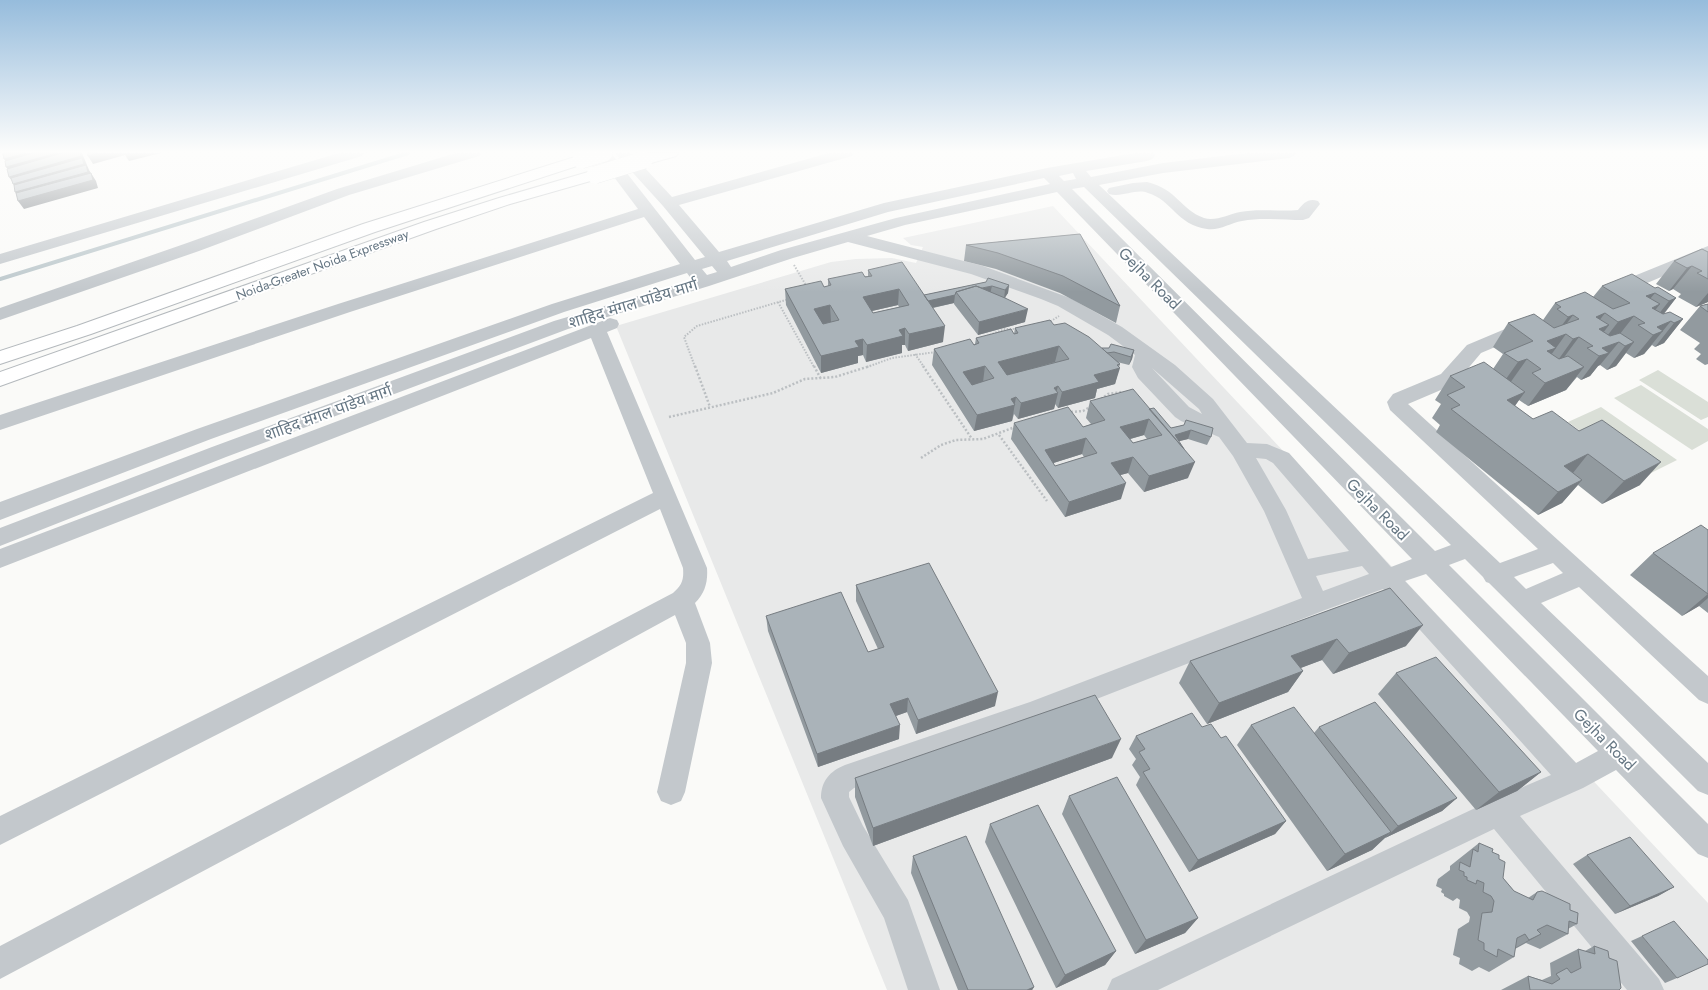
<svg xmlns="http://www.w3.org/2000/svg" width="1708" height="990" font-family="Jost,'Noto Sans Devanagari',sans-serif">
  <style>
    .built { fill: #e8e9e9 }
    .green { fill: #dadfd7 }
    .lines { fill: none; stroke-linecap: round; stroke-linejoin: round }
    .stream { stroke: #bbc7cb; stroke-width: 4 }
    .highway-casing { stroke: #b4b9bd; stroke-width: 2 }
    .path-far1 { stroke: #bbbfc2; stroke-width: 2; stroke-dasharray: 1.5 1.5; stroke-linecap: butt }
    .path { stroke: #bbbfc2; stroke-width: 2.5; stroke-dasharray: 2 2; stroke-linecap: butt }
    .minor { fill: #c3c8cc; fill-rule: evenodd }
    .highway { fill: #fff; fill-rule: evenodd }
    .highway-bridge-casing { stroke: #b4b9bd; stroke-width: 18; stroke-linecap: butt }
    .highway-bridge { stroke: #fff; stroke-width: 17 }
    .wall { fill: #929a9f; fill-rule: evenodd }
    .shaded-wall { fill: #777d82 }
    .building { fill: #aab3b9; stroke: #777d82; fill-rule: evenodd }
    .labels { text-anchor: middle; stroke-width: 4; stroke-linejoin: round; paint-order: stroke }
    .far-street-label { font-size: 13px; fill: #657683; stroke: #fff }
    .street-label { font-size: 16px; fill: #657683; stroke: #fff }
  </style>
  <rect width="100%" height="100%" fill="#fafaf8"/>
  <!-- built -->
  <path class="built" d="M1053 206 1708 903V990H887L616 326 831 262 856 259 892 258 916 263 923 247 911 245 903 238Z"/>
  <!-- green -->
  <path class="green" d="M1658 370 1708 402V417L1701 420 1639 380Z
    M1641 385 1708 429V441L1692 450 1614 398Z
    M1601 407 1677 460 1643 477 1568 422Z"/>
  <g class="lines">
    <!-- stream -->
    <path class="stream" d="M0 279 408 153"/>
    <!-- highway casing -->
    <g class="highway-casing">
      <path id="highway" d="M651 153H678L676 156 644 165 639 163 636 160 639 157Z
        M581 155 586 157 589 160 586 163 375 232 91 334 0 364V351L77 326 363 224Z
        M595 170 601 172 603 175 601 178 510 204 436 229 0 386V372L424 222 499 198Z"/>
    </g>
    <!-- path-far1 -->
    <path class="path-far1" d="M794 265 807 287
      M778 302 814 367
      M1048 323 1059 316
      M987 336 1005 329H1017
      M915 354 924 367
      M695 367 684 337 697 326 789 299
      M867 367 892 358 936 352"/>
    <!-- path -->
    <path class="path" d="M695 366 710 407
      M814 366 821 379
      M923 366 972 439
      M1101 399 1108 394 1122 392
      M1071 412 1083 411 1090 407
      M1039 416 1050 414
      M669 417 773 393 805 379 835 377 870 366
      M999 435 1047 501
      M921 458 941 445 956 440 983 439 1015 427"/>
    <!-- minor -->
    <path class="minor" d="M339 153H364L362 156 0 264V254Z
      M456 153H481L479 156 349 195 199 251 0 320V308L187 243 337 189Z
      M596 153H611L695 260 705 257 663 206 615 153H631L672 197 829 153H854L852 156 679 205 719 252 884 203 1047 168 1135 153H1153L1155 156 1152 159 1147 161 1086 171 1091 177 1163 163 1247 153H1296L1294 156 1289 158 1163 173 1099 185 1500 563 1538 549 1390 410 1387 402 1393 394 1441 374 1467 345 1517 324 1524 322 1531 324 1533 328 1531 332 1481 353 1455 384 1408 404 1708 676V704L1699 700 1579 587 1541 603 1708 763V795L1698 791 1489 583 1486 582 1483 577 1465 559 1449 565 1708 824V858L1698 854 1616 770 1583 788 1520 816 1659 979 1664 990H1627L1494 829 1158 990H1107L1112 979 1488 802 1551 775 1383 589 1325 610 1040 721 854 788 849 792V797L863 826 908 900 940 990H908L884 918 843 846 821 798C821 781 830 771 845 765L1030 702 1302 598 1264 511 1233 456 1219 437 1181 421 1175 417 1138 378 1132 367 1135 355 1108 335 1058 306 1041 299 971 274 848 242 793 258 709 286 568 329 226 457 0 546V528L212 447 554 321 692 280 687 273 564 312 211 439 0 520V502L197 429 552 304 680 264 644 217 350 312 0 430V415L338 304 638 209ZM1073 173 1076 179 1064 181 1059 176ZM1044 178 1050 184 896 218 781 250 731 267 727 261 888 212ZM1084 187 1451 545 1435 551 1072 189ZM1057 192 1412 559 1391 567 1289 453 1267 444 1247 443 1213 399 1175 365 1122 327 1070 298 983 266 867 236 905 225ZM712 266 717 272 707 275 702 269ZM1152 368 1199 409 1202 414 1189 407ZM1256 458 1266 459 1273 463 1349 551 1308 559 1286 510ZM1553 563 1563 573 1526 589 1514 577ZM1362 566 1369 574 1323 591 1316 576ZM1426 574 1598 751 1576 763 1405 581Z
      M1147 182C1177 189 1181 210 1204 218 1215 222 1229 214 1240 212 1259 208 1279 212 1298 210 1304 203 1308 198 1318 201L1320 204 1309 218 1303 220C1283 220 1261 217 1242 221 1230 223 1219 231 1207 229 1177 225 1172 200 1148 193 1136 188 1122 198 1109 194L1107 191 1109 188 1133 183Z
      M1708 246V257L1619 295 1613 296 1607 295 1604 291 1607 287Z
      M610 318 617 320 619 324 617 328 607 332 707 568C708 582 705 593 695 603L710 643 712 663 685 792 681 801 671 805 661 801 657 792 686 663V643L675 615 290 825 0 979V946L673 593C682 585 684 580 683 568L660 509 0 845V816L653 493 591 338 0 568V549Z"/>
    <!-- highway -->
    <use href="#highway" class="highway"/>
    <!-- highway-bridge casing -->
    <g class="highway-bridge-casing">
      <path id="highway-bridge" d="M581 160 604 153
        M595 175 644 160"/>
    </g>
    <!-- highway-bridge -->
    <use href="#highway-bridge" class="highway-bridge"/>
  </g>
  <!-- wall -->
  <path class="wall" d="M1080 234 1120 306 1116 323 1060 293 996 269 964 261 966 245Z
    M1708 252V302L1696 307 1678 297 1681 294 1673 289 1669 291 1656 284 1674 261Z
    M868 270 924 295 986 282 1009 285 1008 293 1005 297 1025 322 978 335 954 304V303L933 308 943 342 908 351 905 345H902V353L866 362 863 355 858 356V363L821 373 786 305 785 289 824 287 828 286V279L868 276ZM898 305 899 307 873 313 872 311ZM831 322 823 324H822Z
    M1602 286 1655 288 1676 298 1664 314 1683 319 1664 343 1655 347 1652 345 1644 354 1634 358 1626 353 1616 366 1607 370 1600 365 1598 366 1590 376 1581 380 1577 377 1566 390 1528 406 1519 400 1515 406 1533 419 1640 485 1602 504 1578 485 1562 503 1538 515 1436 432 1440 425 1432 418 1441 404 1435 400 1450 376 1493 369 1503 354 1493 347 1508 323 1543 320 1555 303 1593 297Z
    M1708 304V364L1705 365 1696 359 1701 354 1694 349 1700 343 1680 330 1700 306Z
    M1054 325 1102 348 1134 350 1132 359 1129 365 1117 362 1120 364 1115 384 1097 389 1095 398 1058 408 1055 404 1054 409 1018 419 1014 414 1012 421 974 431 932 365 934 349 975 344 976 338 1014 334 1015 328Z
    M1090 401 1149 409 1171 428 1184 425 1211 437 1207 445 1188 439 1179 441 1188 478 1144 492 1128 473 1120 475 1121 499 1065 517 1011 439 1014 423 1083 427 1091 424 1086 418ZM1144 435 1147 439 1133 443 1130 439ZM1082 454 1084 457 1055 466 1053 463Z
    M1708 530V613L1699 606 1682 616 1630 575 1653 553Z
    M856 585 995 706 916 734 907 712 896 716 899 739 818 767 768 631 766 616 868 652 878 649 856 601Z
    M1390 588 1406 646 1333 674 1322 660 1300 668 1303 671 1288 692 1207 724 1179 683 1190 661Z
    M1396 673 1541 772 1517 791 1476 810 1378 694Z
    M1251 725 1314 733 1319 727 1457 798 1442 811 1385 838 1372 850 1327 871 1237 745Z
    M1202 727 1221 738 1286 821 1275 834 1189 872 1136 785 1140 777 1132 765 1136 759 1129 749 1136 736Z
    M1112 758 873 846 855 797V778Z
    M1069 796 1198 918 1185 933 1135 954 1062 814Z
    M990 824 1116 951 1105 965 1056 988 985 842Z
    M1479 843 1492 852 1499 859 1503 878 1514 891 1528 898 1537 892 1570 910 1577 924 1568 929V934L1540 949 1526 943 1515 949 1514 957 1489 972 1479 967 1472 971 1459 964 1460 958 1453 955 1458 929 1469 922 1470 917 1467 912 1459 908 1460 900 1457 898 1453 901 1444 896V894L1441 892 1442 889 1436 886 1438 879 1450 870V866Z
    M1587 855 1674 887 1658 896 1615 914 1573 864Z
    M913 856 1034 987 1032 990H958L911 873Z
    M1642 936 1677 978 1665 983 1631 941Z
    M1594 946 1609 958 1619 990H1501L1528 976 1542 980 1551 976 1550 963 1578 949 1585 951Z"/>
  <!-- shaded-wall -->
  <path class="shaded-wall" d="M2 153H82L89 170 96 181 98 188 24 209 18 201 21 200 15 192 18 191 13 184H14L9 177 12 175 6 167 9 166 4 159Z
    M92 153H161L129 161 125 155 93 164 88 156Z
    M1692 266 1673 289 1669 291 1687 268Z
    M1009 285 1008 293 1004 299 1005 290Z
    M992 286 990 294H957Z
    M899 289 898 305 863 313V297Z
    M1655 293 1636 316H1634L1616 339 1600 345 1618 322 1646 296Z
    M1708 293V302L1696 307Z
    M955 295 954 303 922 310 923 302Z
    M1676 298 1657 322 1650 325 1669 301Z
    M1660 304 1642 327 1652 308Z
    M830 305 831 322 815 326 814 309Z
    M1028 309 1025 322 978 335 979 322Z
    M1605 313 1587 337 1596 317Z
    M1573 315 1556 338 1566 334 1541 369 1547 341 1552 339 1568 317Z
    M1683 319 1664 343 1655 347 1674 323Z
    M1671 321 1644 354 1634 358 1653 335 1657 327Z
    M1609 325 1591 349 1599 329Z
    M945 326 943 342 908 351 909 334Z
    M905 328V345H902V353L866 362 867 345 899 330Z
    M1579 337 1562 360 1556 363 1573 339Z
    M863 339V355L858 356V363L821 373V356L855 341Z
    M1619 342 1600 365 1598 366 1590 376 1581 380 1599 356 1602 348Z
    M1634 342 1616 366 1607 370 1625 346Z
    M1059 346 1055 362 995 379 998 362Z
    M1134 350 1132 359 1129 365 1131 357Z
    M1527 359 1510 383 1501 386 1518 362Z
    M985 366 983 382 961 388 963 372Z
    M1584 367 1566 390 1528 406 1545 383Z
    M1120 368 1115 384 1097 389 1095 398 1058 408 1062 392 1094 375Z
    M1058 386 1056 394 1058 393 1054 409 1018 419 1021 403 1054 388Z
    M1525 392 1508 415 1507 400Z
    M1016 397 1012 421 974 431 977 415 1011 399Z
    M1149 419 1144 435 1116 443 1120 427Z
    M1191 430 1188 439 1172 443 1175 435Z
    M1086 438 1082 454 1044 466 1045 450Z
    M1588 454 1569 478 1564 466Z
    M1133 457 1128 473 1106 479 1111 463Z
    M1195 462 1188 478 1144 492 1149 476Z
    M1661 462 1640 485 1602 504 1624 481Z
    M1582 480 1562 503 1538 515 1558 492Z
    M1126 483 1121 499 1065 517 1069 502Z
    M1708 594V598L1699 606 1682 616Z
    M1423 625 1406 646 1333 674 1349 653Z
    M1337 639 1322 660 1277 677 1291 656Z
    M1303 671 1288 692 1207 724 1219 703Z
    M998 692 995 706 916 734 918 720Z
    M908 698 907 712 890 718V704Z
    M900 725 899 739 818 767 817 754Z
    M1121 739 1112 758 873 846V828Z
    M1541 772 1517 791 1476 810 1499 792Z
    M1457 798 1442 811 1385 838 1398 826Z
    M1286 821 1275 834 1189 872 1198 860Z
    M1391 832 1372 850 1327 871 1345 854Z
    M1674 887 1658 896 1615 914 1630 906Z
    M1198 918 1185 933 1135 954 1146 940Z
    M1541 934 1514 949 1506 953 1529 940Z
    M1116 951 1105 965 1056 988 1065 975Z
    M1034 987 1032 990H1027Z"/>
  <!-- building -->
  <path class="building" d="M3 153H26L4 159Z
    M33 153H57L6 167 5 161Z
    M62 153H80L81 156 9 177 7 169Z
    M87 153H96L88 156Z
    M82 158 84 164 13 184 11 178Z
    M86 165 88 172 15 192 14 185Z
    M91 173 93 180 18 201 16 193Z
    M1080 234 1120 306 1063 276 998 253 966 245Z
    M1702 249 1708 252V279L1697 273 1702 271 1692 266 1687 268 1674 261Z
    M902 262 945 326 909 334 905 328 899 330 903 336 867 345 863 339 855 341 859 347 821 356 785 289 821 281 824 287 831 285 828 279 862 272 865 277 872 276 868 270ZM899 289 909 305 873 313 863 297ZM830 305 839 320 823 324 814 309Z
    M1632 274 1655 288 1658 287 1676 298 1669 301 1655 293 1646 296 1660 304 1652 308 1663 314 1670 312 1683 319 1674 323 1671 321 1657 327 1663 331 1653 335 1638 325 1645 323 1634 316 1618 322 1605 313 1596 317 1609 325 1599 329 1610 336 1620 333 1634 342 1625 346 1619 342 1602 348 1609 353 1599 356 1587 348 1593 346 1579 337 1573 339 1566 334 1547 341 1556 348 1547 351 1559 359 1568 356 1584 367 1545 383 1532 373 1541 369 1527 359 1518 362 1504 353 1533 341 1508 323 1534 314 1554 328 1579 319 1573 315 1568 317 1557 309 1561 307 1555 303 1585 292 1613 309 1630 303 1602 286Z
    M988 278 1009 285 1005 290 992 286 982 288 976 286 956 292 955 295 928 301 924 295 986 282Z
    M976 286 1005 298 1028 309 979 322 956 292Z
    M1708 304V312L1700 306Z
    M1050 320 1054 325 1065 323 1089 337 1120 364 1117 365 1120 368 1094 375 1099 382 1062 392 1058 386 1054 388 1058 393 1021 403 1016 397 1011 399 1015 405 977 415 934 349 970 339 974 345 979 343 976 338 1011 329 1014 334 1018 333 1015 328ZM1059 346 1069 359 1007 375 998 362ZM985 366 994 378 972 385 963 372Z
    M1111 344 1134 350 1131 357 1114 352 1107 353 1102 348H1109Z
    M1484 362 1525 392 1507 400 1533 419 1552 411 1579 431 1602 420 1661 462 1624 481 1588 454 1564 466 1582 480 1558 492 1451 409 1460 405 1447 395 1465 387 1450 376Z
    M1133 389 1195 462 1149 476 1133 457 1111 463 1126 483 1069 502 1014 423 1068 407 1083 427 1105 420 1090 401ZM1149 419 1162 435 1133 443 1120 427ZM1086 438 1097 453 1055 466 1045 450Z
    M1154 408 1171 428 1184 425 1186 420 1213 428 1211 437 1191 430 1175 435 1184 449 1149 409Z
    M1701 525 1708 530V594L1653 553Z
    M929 563 998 692 918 720 908 698 890 704 900 725 817 754 766 616 841 592 868 652 884 647 856 585Z
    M1390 588 1423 625 1349 653 1337 639 1291 656 1303 671 1219 703 1190 661Z
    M1436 657 1541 772 1499 792 1396 673Z
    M1095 695 1121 739 873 828 855 778Z
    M1375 702 1457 798 1398 826 1319 727Z
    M1294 707 1391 832 1345 854 1251 725Z
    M1192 713 1202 727 1211 724 1221 738 1226 736 1286 821 1198 860 1143 772 1150 769 1139 752 1145 749 1136 736Z
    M1117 777 1198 918 1146 940 1069 796Z
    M1038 805 1116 951 1065 975 990 824Z
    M966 836 1034 987 1027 990H968L913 856Z
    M1630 837 1674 887 1630 906 1587 855Z
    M1479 843 1493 849 1492 852 1499 855V859L1505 862 1503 878 1514 891 1533 900 1537 892 1542 891 1570 904V910L1578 913 1577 924 1569 921 1568 934 1547 925 1537 930 1541 934 1529 940 1525 934 1517 938 1514 957 1498 949 1497 957 1484 950V943L1478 940 1482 913 1492 912 1494 901 1491 896 1483 892 1484 883 1477 880 1476 884 1467 880V877L1464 876V872L1459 870 1460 862 1470 867 1473 849 1478 852Z
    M1674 921 1708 960V964L1677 978 1642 936Z
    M1594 946 1608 951 1609 958 1617 961 1621 988 1619 990H1530L1528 976 1552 984 1560 979 1556 974 1567 968 1571 973 1581 968 1578 949 1595 954Z"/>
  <!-- sky -->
  <linearGradient id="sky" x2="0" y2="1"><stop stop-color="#96bcdc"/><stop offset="0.52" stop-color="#fdfdfc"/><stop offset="1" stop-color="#fdfdfc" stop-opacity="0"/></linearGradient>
  <rect width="1708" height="292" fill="url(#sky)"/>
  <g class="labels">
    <!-- far-street labels -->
    <g class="far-street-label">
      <text transform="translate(322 264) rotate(-20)" y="5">Noida-Greater Noida Expressway</text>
    </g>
    <!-- street labels -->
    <g class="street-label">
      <text transform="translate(1150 278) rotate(45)" y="6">Gejha Road</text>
      <text transform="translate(633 303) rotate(-17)" y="6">शाहिद मंगल पांडेय मार्ग</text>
      <text transform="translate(328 412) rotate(-20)" y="6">शाहिद मंगल पांडेय मार्ग</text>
      <text transform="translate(1378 509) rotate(45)" y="6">Gejha Road</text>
      <text transform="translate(1605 739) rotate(45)" y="6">Gejha Road</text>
    </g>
  </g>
</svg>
